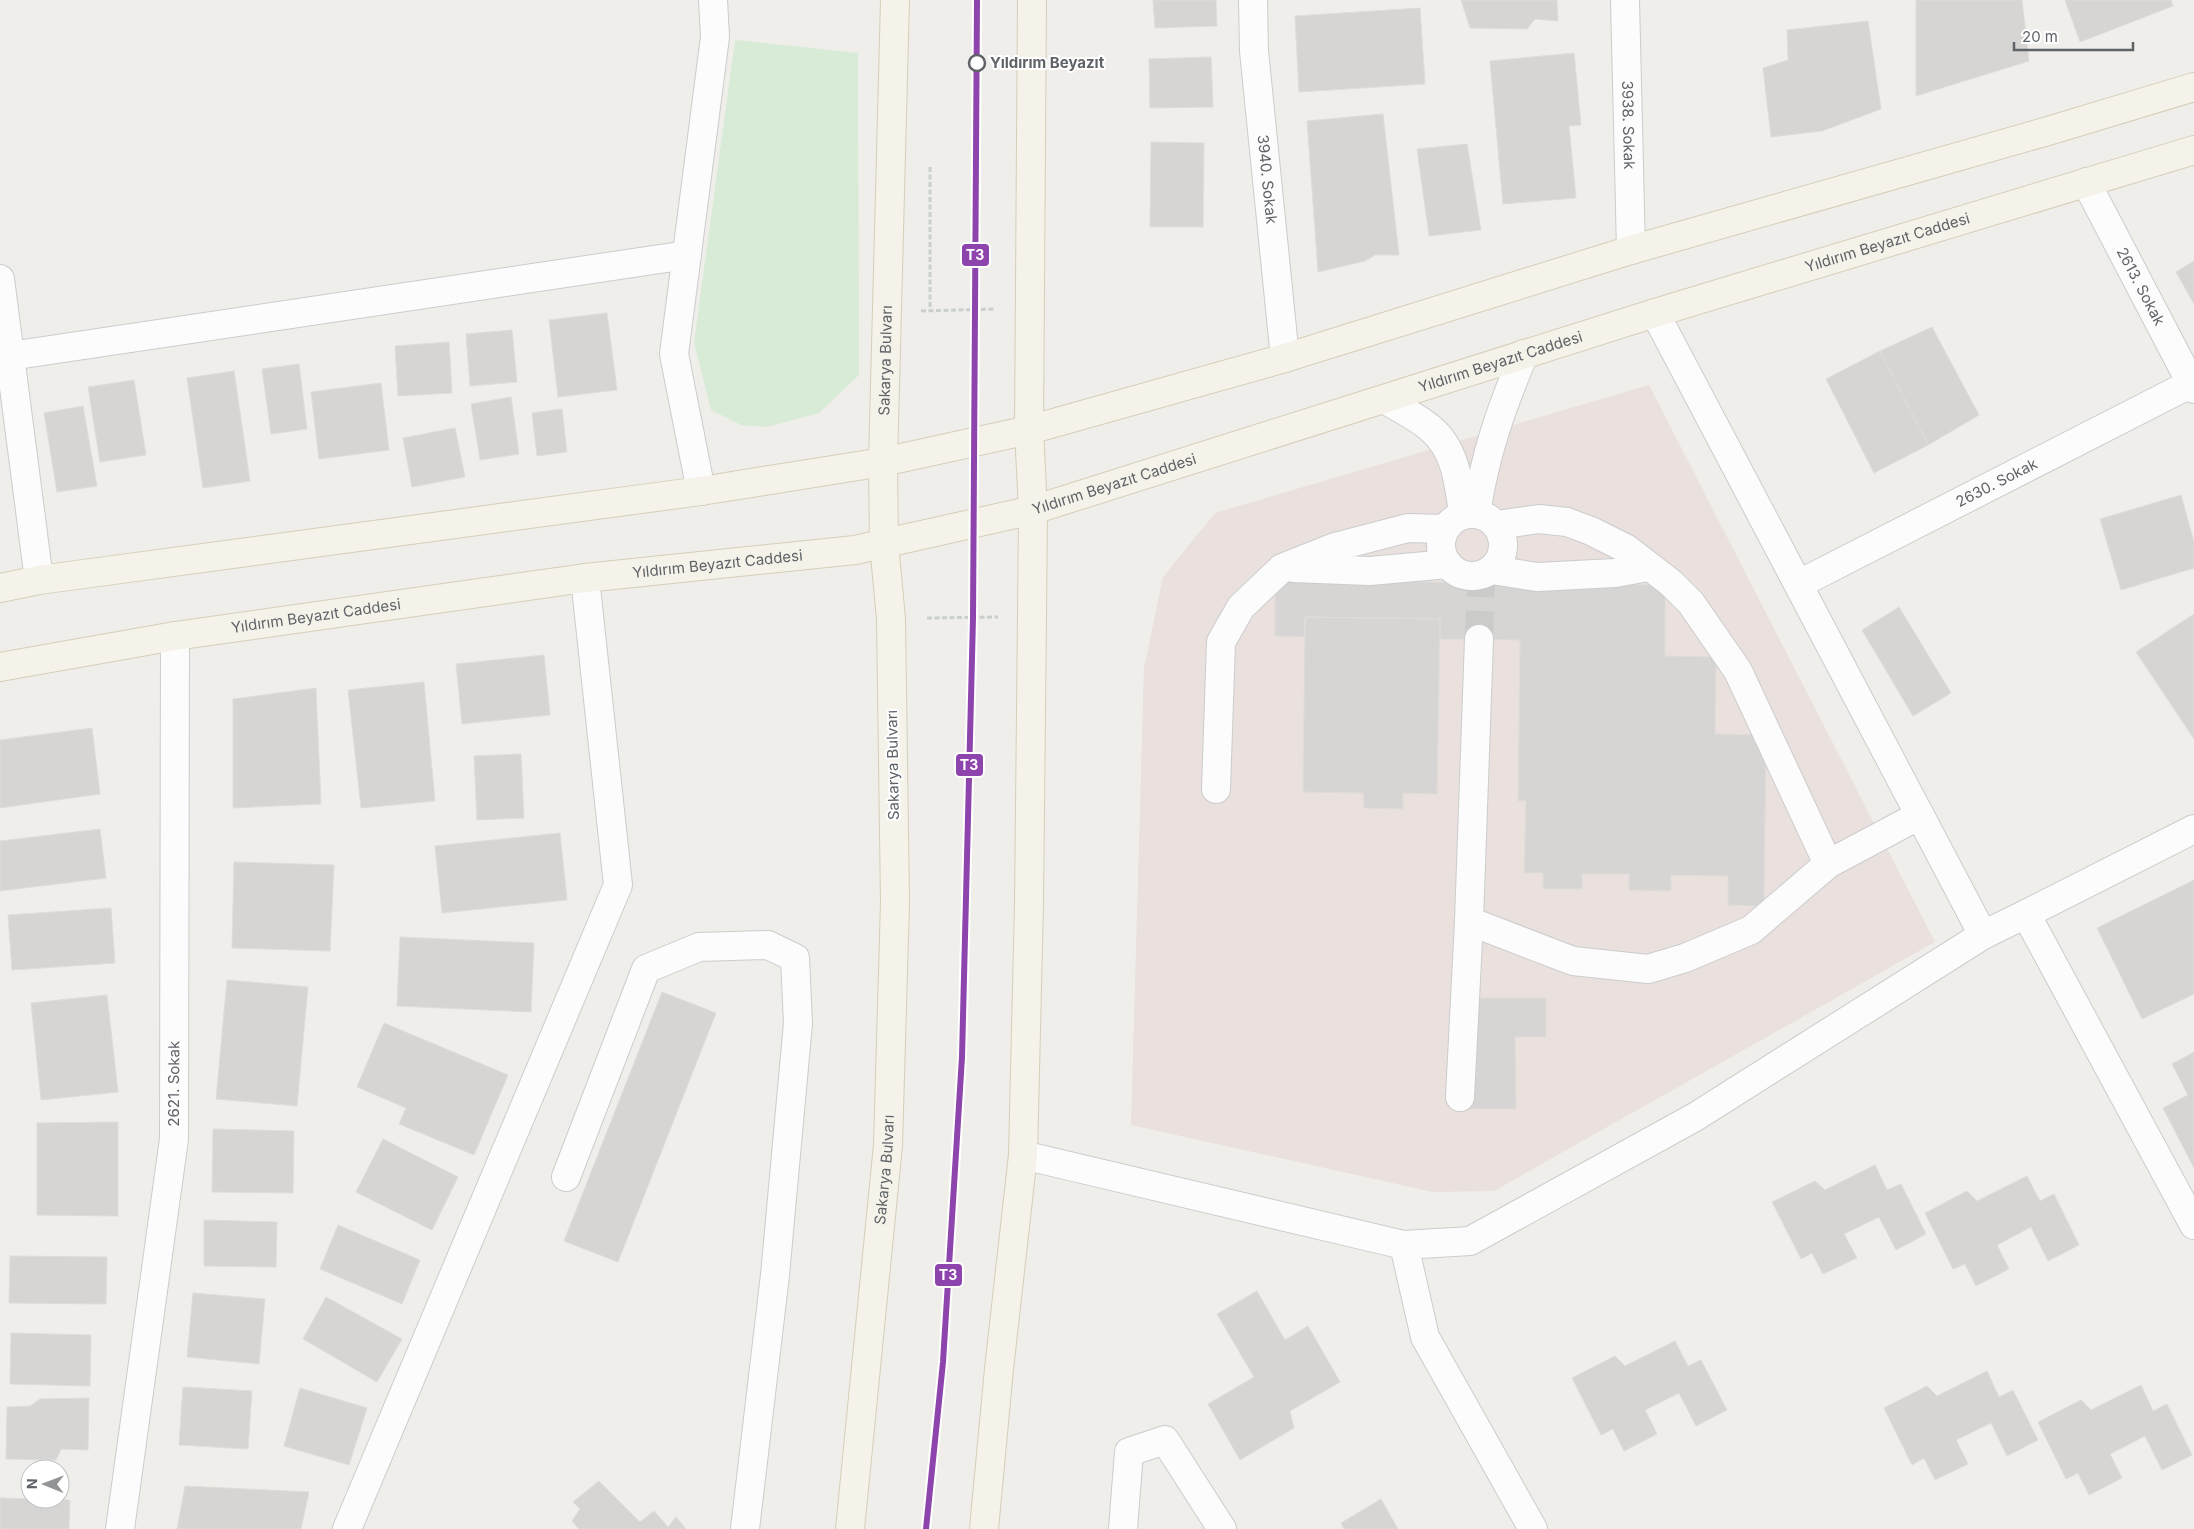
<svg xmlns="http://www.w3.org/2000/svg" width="2194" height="1529" font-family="Inter,sans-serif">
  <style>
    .medical { fill: #eae0de }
    .green { fill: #d8ebd6 }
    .building { fill: #d6d5d3; stroke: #deddd9 }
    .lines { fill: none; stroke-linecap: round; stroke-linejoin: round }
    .minor-tunnel { stroke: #cbcbca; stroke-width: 28; stroke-dasharray: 28 14; stroke-linecap: butt }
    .minor-casing { stroke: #cbcccc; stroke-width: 30 }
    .major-casing { stroke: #d7ceb8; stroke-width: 30 }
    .path { stroke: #cacfcc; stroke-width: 3; stroke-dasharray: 5 2.5; stroke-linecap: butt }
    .minor { stroke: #fdfcfc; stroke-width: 28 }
    .major { stroke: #f4f2e9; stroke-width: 28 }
    .tram-1-casing { stroke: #fff; stroke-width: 10 }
    .tram-1 { stroke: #8e44ad; stroke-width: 6 }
    .stop-dot { fill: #fff; stroke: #5f6368; stroke-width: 2.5 }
    .labels { text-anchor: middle; stroke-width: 4; stroke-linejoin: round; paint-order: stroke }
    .stop-label { font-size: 15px; font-weight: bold; fill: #5f6368; stroke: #fff; text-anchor: start }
    .street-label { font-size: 15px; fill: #5f6368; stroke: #fff }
    .line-badge { stroke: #fff; stroke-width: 2 }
    .badge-label { font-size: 14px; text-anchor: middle; font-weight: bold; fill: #fff }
  </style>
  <rect width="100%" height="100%" fill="#efeeea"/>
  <!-- medical -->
  <path class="medical" d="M1649 385 1935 942 1494 1191 1433 1192 1131 1125 1144 668 1163 577 1215 513Z"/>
  <!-- green -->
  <path class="green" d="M735 40 858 53 859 375 819 413 766 427 741 425 711 410 694 343Z"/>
  <!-- building -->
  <path class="building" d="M1153 0H1216L1217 26 1155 28Z
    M1461 0H1557L1558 21 1535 19 1527 29 1470 28Z
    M1916 0H2022L2029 61 1916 96Z
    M2065 0H2171L2173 6 2080 42Z
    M1420 8 1425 84 1299 92 1295 16Z
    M1868 21 1881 109 1822 131 1771 137 1763 68 1788 60 1787 30Z
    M1574 53 1581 125 1569 126 1576 198 1503 204 1490 61Z
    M1211 57 1213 107 1150 108 1149 59Z
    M1383 114 1399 255H1375L1365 261 1318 272 1307 121Z
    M1151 142 1204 143 1203 227H1150Z
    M1467 144 1481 230 1429 236 1417 149Z
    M2194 261V304L2176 272Z
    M607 313 617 390 558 397 549 320Z
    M1932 327 1979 415 1928 445 1880 351Z
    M512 330 517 382 470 386 466 334Z
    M449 342 452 393 398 396 395 346Z
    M1880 351 1928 445 1874 473 1826 379Z
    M299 364 307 429 271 434 262 369Z
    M234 371 250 481 203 488 187 378Z
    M134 380 146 455 100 462 88 387Z
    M381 383 389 450 319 459 311 392Z
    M511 397 519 454 480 460 471 404Z
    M83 406 97 486 57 492 44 413Z
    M562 409 567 452 537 456 532 413Z
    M455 428 465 477 412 487 403 438Z
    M2181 495 2194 542V568L2121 590 2100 519Z
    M1275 580 1665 585V656L1716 657 1715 734 1766 735 1764 906 1728 905V876L1671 875V891L1629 890V874H1582V889H1543V873H1524L1526 801H1518L1520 640 1440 639V619L1305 617V637L1275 636Z
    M1899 607 1951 693 1913 716 1862 630Z
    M2194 614V739L2136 652Z
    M1305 617 1440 619 1437 794 1403 793V809L1364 808 1363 793 1303 792Z
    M544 655 550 715 462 724 456 664Z
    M424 682 435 801 361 808 348 690Z
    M316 688 321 804 233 808V699Z
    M92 728 100 794 0 808V740Z
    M521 754 524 818 477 820 474 756Z
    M100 829 106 878 0 891V841Z
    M560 833 567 900 442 913 435 846Z
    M234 862 334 865 330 951 232 948Z
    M2194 880V994L2142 1019 2097 928Z
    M111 908 115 963 12 970 8 915Z
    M400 937 534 943 531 1012 397 1006Z
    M227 980 308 987 297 1106 216 1099Z
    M662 992 716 1013 618 1262 564 1241Z
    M107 995 118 1092 41 1100 31 1003Z
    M1465 998H1546V1037H1515L1516 1109H1465Z
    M384 1023 508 1075 474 1155 399 1124 406 1108 357 1087Z
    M2194 1052V1168L2163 1108 2188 1095 2172 1064Z
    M118 1122V1216L37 1215V1123Z
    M213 1129 294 1131 293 1193 212 1192Z
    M383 1139 458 1177 432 1230 356 1192Z
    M1875 1165 1887 1190 1901 1184 1926 1234 1896 1250 1879 1217 1844 1234 1857 1258 1823 1274 1812 1253 1801 1259 1772 1202 1815 1181 1825 1190Z
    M2027 1176 2040 1201 2054 1194 2079 1245 2048 1261 2031 1227 1997 1245 2009 1269 1976 1286 1965 1264 1953 1269 1925 1213 1967 1191 1977 1201Z
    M204 1220 277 1222 276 1267 204 1266Z
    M338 1225 420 1260 402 1304 320 1269Z
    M10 1256 107 1257 106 1304 9 1303Z
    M1257 1291 1285 1340 1308 1326 1340 1382 1290 1411 1294 1428 1240 1460 1208 1404 1254 1377 1217 1314Z
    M193 1293 265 1299 259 1364 187 1357Z
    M326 1297 402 1339 377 1382 303 1339Z
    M11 1333 91 1335 90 1386 10 1384Z
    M1675 1341 1688 1366 1701 1360 1727 1410 1696 1426 1679 1393 1645 1410 1657 1434 1624 1451 1613 1429 1601 1435 1572 1378 1615 1356 1625 1366Z
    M1987 1371 1999 1397 2013 1390 2038 1440 2007 1456 1991 1423 1956 1440 1968 1464 1935 1480 1924 1458 1912 1465 1884 1408 1927 1386 1937 1396Z
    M2141 1385 2153 1411 2167 1404 2192 1455 2162 1470 2145 1436 2110 1454 2122 1478 2089 1495 2078 1473 2066 1479 2038 1422 2081 1400 2091 1410Z
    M183 1387 252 1391 248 1449 179 1445Z
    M300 1388 367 1408 349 1465 284 1446Z
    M89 1398 88 1450 61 1449 56 1460 6 1459 7 1407 30 1406 40 1399Z
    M599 1481 640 1522 654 1511 668 1527 676 1517 686 1529H579L572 1521 580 1509 573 1502Z
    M185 1486 309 1492 301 1529H177Z
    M0 1498 70 1500 69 1529H0Z
    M1381 1499 1398 1529H1344L1341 1523Z"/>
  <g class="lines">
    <!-- minor-tunnel -->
    <path class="minor-tunnel" d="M1479 639 1481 583"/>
    <!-- minor casing -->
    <g class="minor-casing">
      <g id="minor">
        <path id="s1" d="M1253 0 1254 51 1285 358"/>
        <path id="s2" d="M1625 0 1631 250"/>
        <path id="s3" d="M2086 182 2194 389"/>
        <path d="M0 279 39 580"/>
        <path d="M1655 313 1983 935"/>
        <path d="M10 356 687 255"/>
        <path d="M1384 399C1399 408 1417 417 1430 428 1456 449 1459 484 1463 514"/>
        <path d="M701 491 674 354 715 37 713 0"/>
        <path d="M1476 513C1485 454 1501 409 1524 354"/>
        <circle cx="1472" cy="545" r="31"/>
        <path d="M1497 525 1539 519 1567 522 1591 531 1627 549 1671 583 1691 603 1738 671 1828 864"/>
        <path d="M1293 568 1370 571 1448 564"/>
        <path d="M1492 570 1537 577 1615 573 1648 567"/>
        <path id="s4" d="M1799 584 2194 382"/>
        <path d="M1216 789 1221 642 1241 607 1282 568 1335 547 1408 528 1445 529"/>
        <path d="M2026 914 2194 829"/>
        <path d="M1469 921 1573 961 1648 969 1685 958 1751 930 1828 864 1920 815"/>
        <path d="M1460 1097 1469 921 1479 639"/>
        <path d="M1023 1155 1404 1245 1470 1241 1695 1117 1983 935 2026 914 2194 1225"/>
        <path d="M566 1177 646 969 699 947 768 945 795 958 798 1023 775 1275 745 1529"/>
        <path d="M1404 1245 1425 1337 1533 1529"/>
        <path id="s5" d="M120 1529 174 1139 175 636"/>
        <path d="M347 1529 618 885 585 578"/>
        <path d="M1123 1529 1129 1452 1165 1440 1222 1529"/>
      </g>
    </g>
    <!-- major casing -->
    <g class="major-casing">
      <g id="major">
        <path d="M0 588 39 580 701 491 883 462 1029 430 1285 358 1631 250 2048 131 2194 87"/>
        <path id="s6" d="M0 667 175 636 585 578 855 550 1033 510 1655 313 2194 150"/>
        <path id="s7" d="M850 1529 888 1145 895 902 891 619 884 544 883 462 895 0"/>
        <path d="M984 1529 999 1369 1023 1155 1029 904 1032 616 1033 510 1029 430 1032 0"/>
      </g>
    </g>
    <!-- path -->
    <path class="path" d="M930 167V310
      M921 311 995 309
      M927 618 998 617"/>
    <!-- minor -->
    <use href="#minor" class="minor"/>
    <!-- major -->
    <use href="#major" class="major"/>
    <!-- tram-1 casing -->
    <g class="tram-1-casing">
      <path id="tram-1" d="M926 1529 943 1362 962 1057 973 618 977 0"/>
    </g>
    <!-- tram-1 -->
    <use href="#tram-1" class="tram-1"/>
  </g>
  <!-- markers -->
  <circle class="stop-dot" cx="977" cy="63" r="8"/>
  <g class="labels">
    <!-- stop labels -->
    <g class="stop-label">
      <text x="990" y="68">Yıldırım Beyazıt</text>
    </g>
    <!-- street labels -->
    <g class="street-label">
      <text dy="5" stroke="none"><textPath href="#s2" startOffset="125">3938. Sokak</textPath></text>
      <text dy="5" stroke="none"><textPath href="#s1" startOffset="180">3940. Sokak</textPath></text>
      <text dy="5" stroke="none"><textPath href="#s6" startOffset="1941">Yıldırım Beyazıt Caddesi</textPath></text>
      <text dy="5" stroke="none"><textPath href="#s3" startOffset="118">2613. Sokak</textPath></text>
      <text dy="5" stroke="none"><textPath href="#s7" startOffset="1171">Sakarya Bulvarı</textPath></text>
      <text dy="5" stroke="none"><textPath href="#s6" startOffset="1536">Yıldırım Beyazıt Caddesi</textPath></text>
      <text dy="5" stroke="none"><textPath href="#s4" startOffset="222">2630. Sokak</textPath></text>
      <text dy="5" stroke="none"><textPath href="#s6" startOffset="1131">Yıldırım Beyazıt Caddesi</textPath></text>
      <text dy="5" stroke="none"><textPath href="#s6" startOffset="725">Yıldırım Beyazıt Caddesi</textPath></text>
      <text dy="5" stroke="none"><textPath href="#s6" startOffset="320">Yıldırım Beyazıt Caddesi</textPath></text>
      <text transform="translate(893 765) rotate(-91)" y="5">Sakarya Bulvarı</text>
      <text dy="5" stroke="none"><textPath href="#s5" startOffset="449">2621. Sokak</textPath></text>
      <text dy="5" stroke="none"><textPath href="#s7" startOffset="361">Sakarya Bulvarı</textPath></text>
    </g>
  </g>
  <g class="line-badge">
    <rect x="961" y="243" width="29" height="24" rx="5" fill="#8e44ad"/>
    <rect x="955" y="753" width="29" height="24" rx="5" fill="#8e44ad"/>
    <rect x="934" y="1263" width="29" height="24" rx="5" fill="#8e44ad"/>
  </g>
  <g class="badge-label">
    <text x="975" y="260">T3</text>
    <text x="969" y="770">T3</text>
    <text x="948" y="1280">T3</text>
  </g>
  <!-- north arrow -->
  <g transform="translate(45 1484) rotate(271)"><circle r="24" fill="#ffffff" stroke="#bfc1c3"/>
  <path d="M0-4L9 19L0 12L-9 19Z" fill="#919496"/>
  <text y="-8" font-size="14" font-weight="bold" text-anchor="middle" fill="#5f6368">N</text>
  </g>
  <!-- scale -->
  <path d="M2014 42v8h119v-8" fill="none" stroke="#5f6368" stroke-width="2.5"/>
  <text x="2022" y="42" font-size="15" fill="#5f6368" stroke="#ffffff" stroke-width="4" paint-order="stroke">20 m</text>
</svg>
